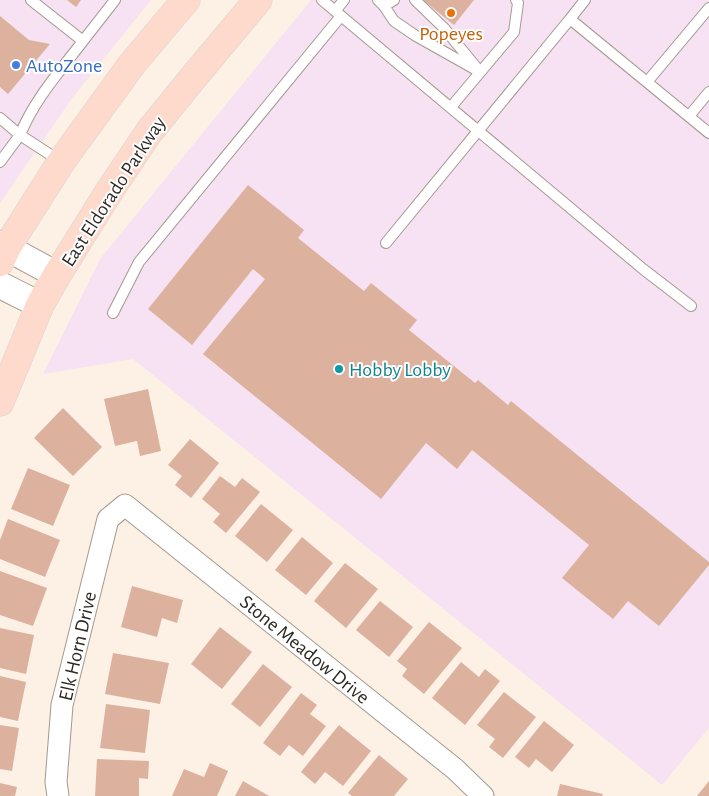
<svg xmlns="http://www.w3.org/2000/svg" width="709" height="796" font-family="'Alegreya Sans',sans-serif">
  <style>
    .commercial { fill: #f6e2f2 }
    .building { fill: #dcb29f }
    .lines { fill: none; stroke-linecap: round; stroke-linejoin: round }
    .service-casing { stroke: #a4998e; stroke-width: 12 }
    .minor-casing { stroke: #a4998e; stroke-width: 23 }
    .tertiary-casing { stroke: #a4998e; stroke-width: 28 }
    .primary-casing { stroke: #d5d4d3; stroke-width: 29 }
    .service { stroke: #fff; stroke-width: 10 }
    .minor { stroke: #fff; stroke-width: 21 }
    .tertiary { stroke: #fff; stroke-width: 26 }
    .primary { stroke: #fedacd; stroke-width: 28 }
    .food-dot { fill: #e8710a; stroke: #fff; stroke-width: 2 }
    .shop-dot { fill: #3f7fe0; stroke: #fff; stroke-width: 2 }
    .culture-dot { fill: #0f9aa8; stroke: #fff; stroke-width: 2 }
    .labels { text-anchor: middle; stroke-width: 4; stroke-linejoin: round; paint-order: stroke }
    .food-label { font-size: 20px; fill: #c56008; stroke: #fff }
    .shop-label { font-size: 20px; fill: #366cbe; stroke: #fff; text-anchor: start }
    .street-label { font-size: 20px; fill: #2c2823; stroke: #fff }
    .culture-label { font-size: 20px; fill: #0d838f; stroke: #fff; text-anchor: start }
  </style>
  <rect width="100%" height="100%" fill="#fdf1e5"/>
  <!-- commercial -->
  <path class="commercial" d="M0 0H151L73 97 0 203Z
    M311 0H709V728L662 785 133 359 43 374 100 259Z"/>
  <!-- building -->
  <path class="building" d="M67 0H81L76 7Z
    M423 0H474L454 25Z
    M0 16 29 40 50 44 8 94 0 87Z
    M248 185 304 230 298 238 364 291 371 283 417 320 409 330 475 383 478 380 508 405 511 401 709 562V565L659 626 628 601 613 619 562 578 589 545 472 450 457 469 426 443 381 499 203 354 265 279 253 269 192 345 148 309Z
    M148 389 161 451 140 456 137 441 115 446 104 399Z
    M63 408 102 447 73 476 34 438Z
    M190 439 219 463 191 498 175 485 182 476 168 465Z
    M28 468 70 485 53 526 11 509Z
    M220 476 235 487 242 478 260 492 226 533 213 522 220 514 202 499Z
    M261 504 293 530 267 562 235 536Z
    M8 519 60 540 45 577 0 559V540Z
    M302 537 333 563 306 595 275 570Z
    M345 563 378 589 346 628 314 601Z
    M0 571 47 588 33 626 0 615Z
    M132 586 183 600 177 623 162 618 157 637 121 627Z
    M380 601 413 627 389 657 356 630Z
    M429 622 462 648 424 694 402 676 407 669 397 661Z
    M220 627 252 652 222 689 191 664Z
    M0 628 34 635 26 674 0 668Z
    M113 653 169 663 160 704 105 694Z
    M461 662 479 677 485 669 500 681 465 725 432 698Z
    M263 664 292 687 260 727 231 704Z
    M0 676 26 682 18 721 0 717Z
    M504 692 536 717 503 758 489 747 495 739 477 725Z
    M301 693 317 705 310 714 326 726 303 756 289 745 280 756 263 743Z
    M106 704 150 710 145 753 100 748Z
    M544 721 574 745 552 772 536 759 529 768 515 757Z
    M0 725 19 728 12 771 0 769Z
    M339 725 371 751 343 786 325 772 315 784 301 772Z
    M379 755 408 779 394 796H352L348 793Z
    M97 759 149 761 148 779 139 778V796H95Z
    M210 763 228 771 217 796H172L184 769 204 777Z
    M243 781 269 796H235Z
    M709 781V796H697Z
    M0 783 17 787 15 796H0Z
    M560 784 603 794 602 796H557Z"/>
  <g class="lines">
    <!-- service casing -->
    <g class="service-casing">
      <path id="service" d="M31 0 83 41C60 71 34 100 20 135L60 161
        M322 0 562 201 643 269 691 306
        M378 0 384 6 394 21 416 36 480 72
        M415 0 444 28 476 67
        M384 6 394 0
        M335 11 344 0
        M570 19 585 0
        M83 41 115 0
        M647 82 709 8
        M451 107 514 32 518 3 516 0
        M689 116 709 92
        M0 118 20 135 0 162
        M386 243 570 19 709 133
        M113 313 139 262 341 16"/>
    </g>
    <!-- minor casing -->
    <g class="minor-casing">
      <path id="minor" d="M58 796 56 782 62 705 108 519 125 505 455 769 483 796"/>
    </g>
    <!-- tertiary casing -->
    <g class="tertiary-casing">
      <path id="tertiary" d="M0 244 57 275
        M0 285 40 305"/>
    </g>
    <!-- primary casing -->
    <g class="primary-casing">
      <path id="primary" d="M0 262 7 247 61 162 132 64 186 0
        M0 402 40 305 57 275 110 190 149 132 192 79 258 0"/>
    </g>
    <!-- service -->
    <use href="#service" class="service"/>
    <!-- minor -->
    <use href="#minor" class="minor"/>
    <!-- tertiary -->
    <use href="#tertiary" class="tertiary"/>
    <!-- primary -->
    <use href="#primary" class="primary"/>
  </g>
  <!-- markers -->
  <circle class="food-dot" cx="451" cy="13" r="5"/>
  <circle class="shop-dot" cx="16" cy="65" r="5"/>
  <circle class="culture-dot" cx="339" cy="369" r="5"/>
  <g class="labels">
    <!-- food labels -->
    <g class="food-label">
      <text x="451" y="40">Popeyes</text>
    </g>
    <!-- shop labels -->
    <g class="shop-label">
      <text x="26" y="72">AutoZone</text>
    </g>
    <!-- street labels -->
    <g class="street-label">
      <text transform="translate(113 191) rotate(-57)" y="7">East Eldorado Parkway</text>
      <text transform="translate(77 646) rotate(-77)" y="7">Elk Horn Drive</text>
      <text transform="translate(305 649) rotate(39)" y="7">Stone Meadow Drive</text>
    </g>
    <!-- culture labels -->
    <g class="culture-label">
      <text x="349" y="376">Hobby Lobby</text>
    </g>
  </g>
</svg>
